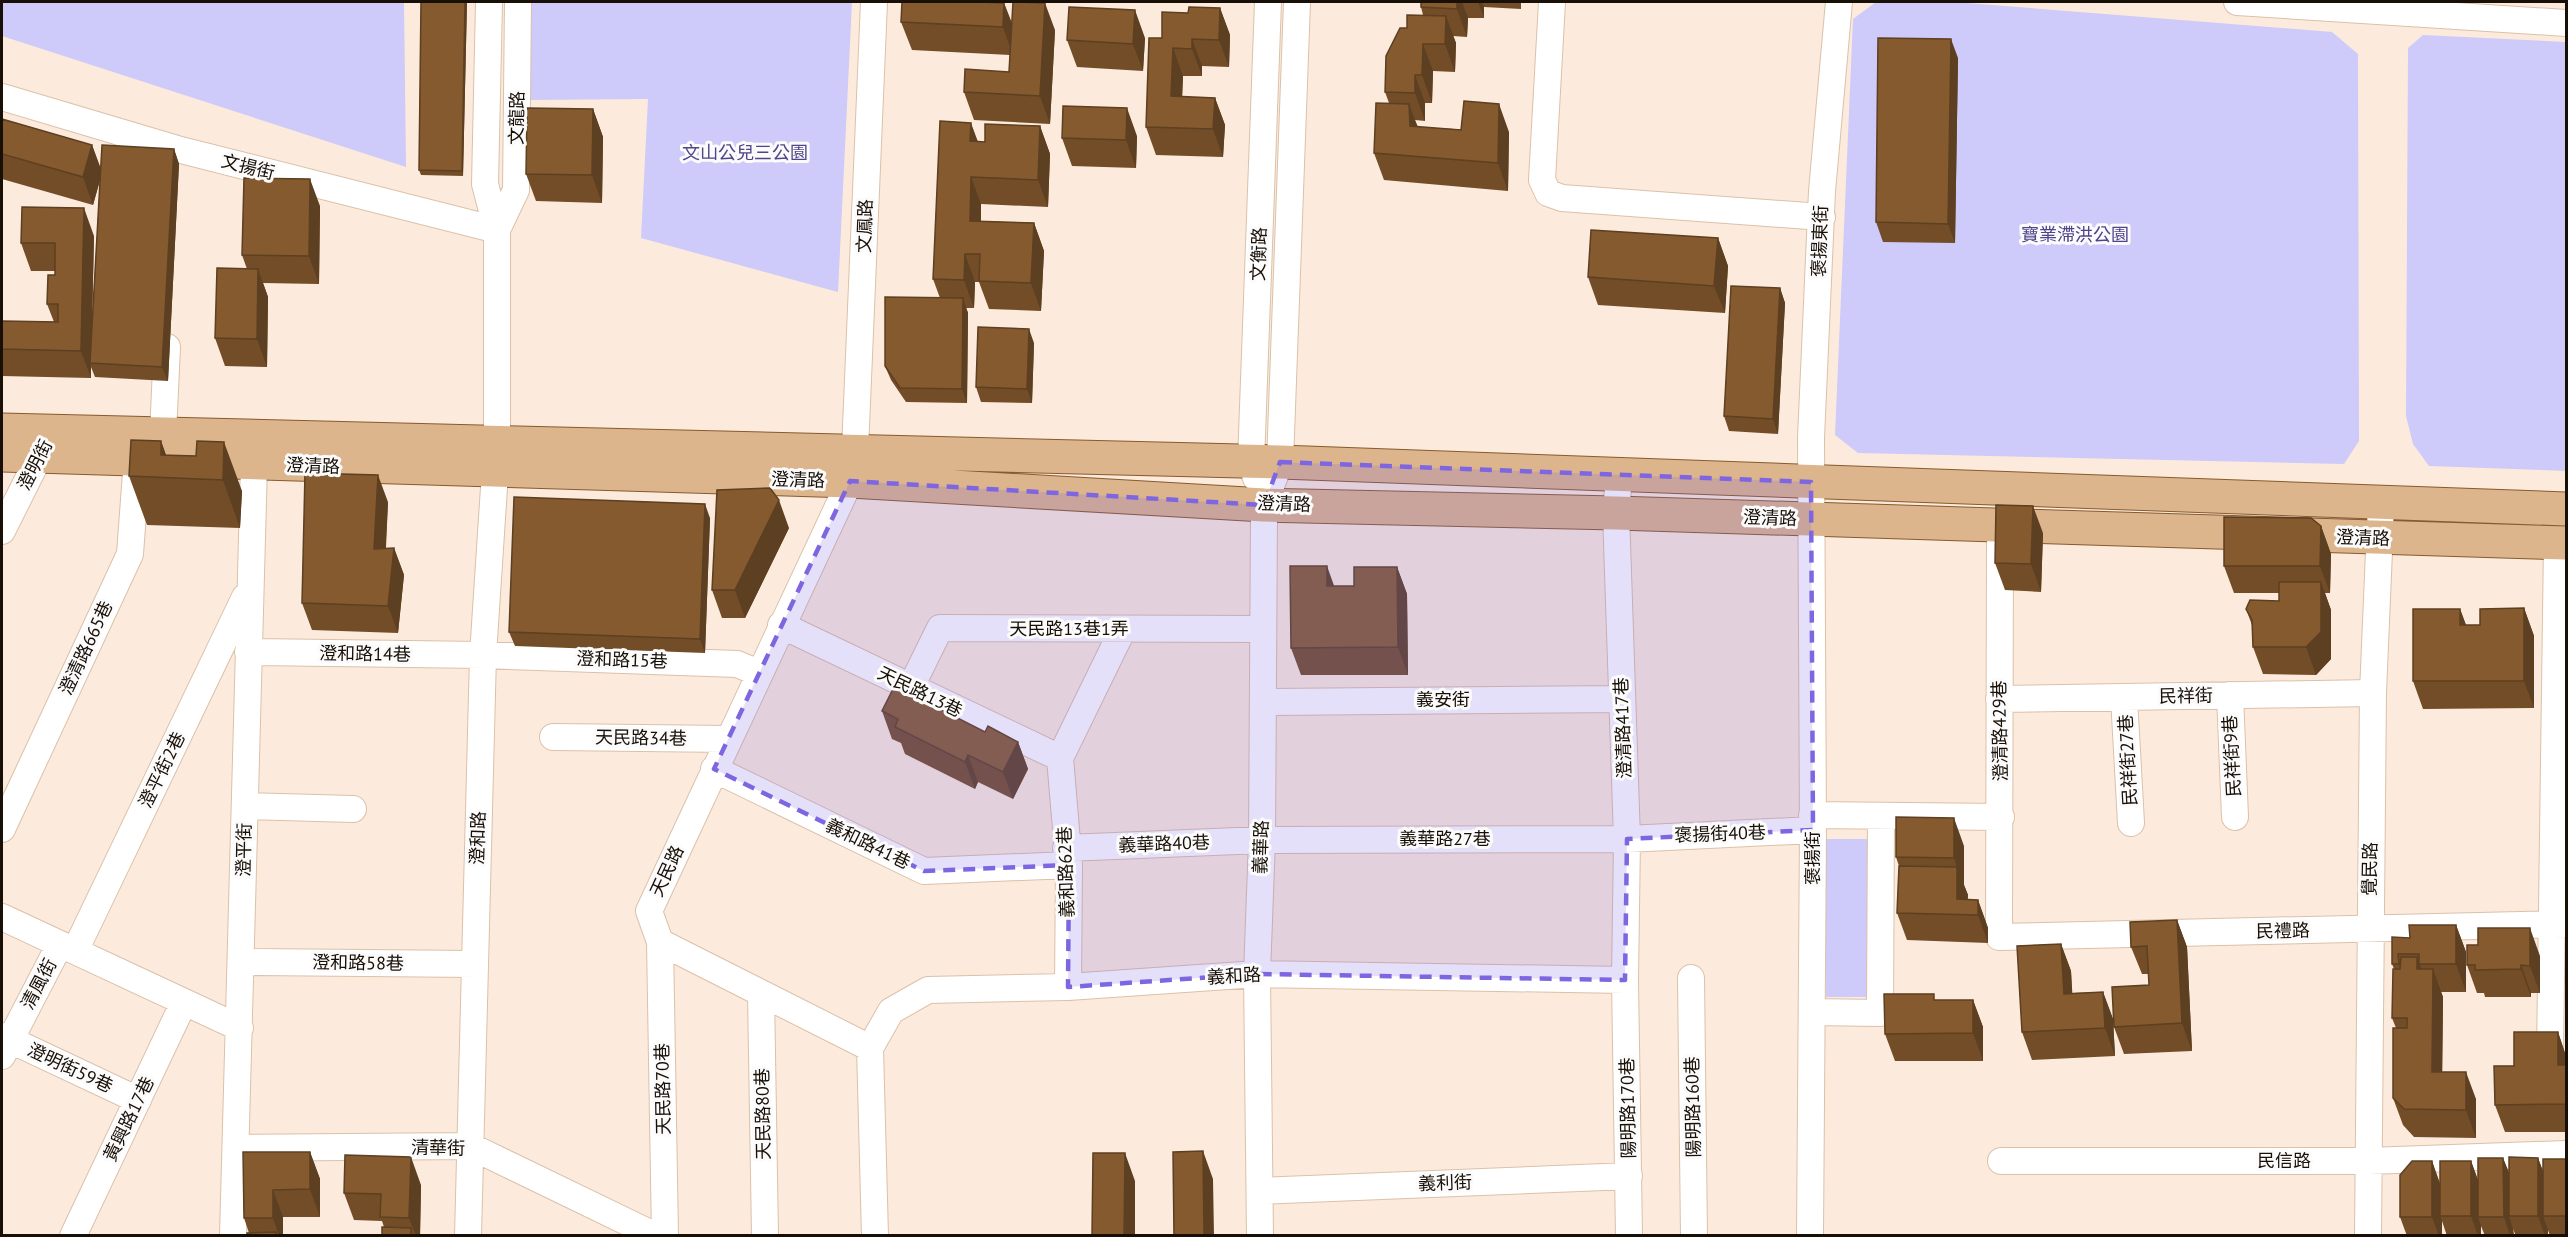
<svg xmlns="http://www.w3.org/2000/svg" width="2568" height="1237" font-family="'PT Sans','Noto Sans TC',sans-serif">
  <style>
    .green { fill: #cecaf9 }
    .lines { fill: none; stroke-linecap: round; stroke-linejoin: round }
    .minor-casing { stroke: #dbc1a9; stroke-width: 28 }
    .major-casing { stroke: #885a2d; stroke-width: 35 }
    .minor { stroke: #fff; stroke-width: 26 }
    .major { stroke: #dcb58d; stroke-width: 33 }
    .wall { fill: #724d28 }
    .shaded-wall { fill: #5d3f21 }
    .building { fill: #855a2f; stroke: #5d3f21; stroke-width: 1.5 }
    .marked { fill: #7e66e1; fill-opacity: 0.2; stroke: #7e66e1; stroke-width: 4.5; stroke-dasharray: 12 8; stroke-linejoin: round }
    .labels { text-anchor: middle; stroke-width: 6; stroke-linejoin: round; paint-order: stroke }
    .street-label { font-size: 18px; fill: #180f07; stroke: #fbfbfb }
    .park-label { font-size: 18px; fill: #50448a; stroke: #fbfbfb }
  </style>
  <rect width="100%" height="100%" fill="#fcebdc"/>
  <!-- green -->
  <path class="green" d="M2 2H404L406 167 2 36Z
    M524 2H852L838 292 641 238 648 99 523 100Z
    M1876 2H1954L2332 32 2358 54 2359 441 2344 464 1858 453 1835 435 1853 19Z
    M2423 35 2566 42V471L2429 466 2413 444 2406 416 2408 48Z
    M1824 839H1870L1872 997H1826Z"/>
  <g class="lines">
    <!-- minor casing -->
    <g class="minor-casing">
      <path id="minor" d="M874 2 855 450 850 481 649 911 660 942 870 1048 875 1236
        M1552 2 1542 180 1548 193 1562 198 1822 217
        M2237 2 2566 23
        M2 97 177 149 497 230
        M497 230 516 190 518 2
        M163 434 167 347
        M1619 476 1616 513 1627 839 1625 980 1629 1236
        M1256 478 1251 461 1268 2
        M2 531 46 443
        M2000 542 1999 937 2566 924
        M781 625 1060 758
        M248 652 483 655 737 664 759 673
        M911 687 940 628 1263 629
        M2230 695 2235 817
        M2124 697 2131 823
        M1999 699 2373 693
        M1263 702 1622 699
        M553 737 729 739
        M714 769 924 871 1069 865
        M245 806 353 809
        M1812 815 2001 817
        M2 829 130 554 137 459
        M1066 848 1262 840 1627 839 1813 830
        M2 917 240 1028
        M660 942 665 1236
        M75 951 245 597
        M241 962 475 964
        M1691 978 1694 1236
        M1068 987 1069 865 1060 758 1123 629
        M761 993 765 1236
        M1812 1012 1880 1013 1881 816
        M2 1036 138 1100
        M870 1048 891 1011 928 990 1068 987 1257 974 1625 980
        M2550 1053 2557 543
        M2 1056 60 944
        M237 1148 470 1146 656 1236
        M2001 1161H2368L2566 1154
        M1260 1191 1629 1176
        M73 1236 184 1002
        M233 1236 254 464
        M468 1236 483 655 497 442V230L485 184 489 2
        M1260 1236 1257 974 1262 840 1264 515V505L1280 462 1297 2
        M1810 1236 1813 830 1811 438 1822 191 1839 2
        M2368 1236 2373 693 2381 504"/>
    </g>
    <!-- major casing -->
    <g class="major-casing">
      <path id="major" d="M2 430 1280 462 2566 509
        M2 455 850 481 1264 505 1616 513 2566 543"/>
    </g>
    <!-- minor -->
    <use href="#minor" class="minor"/>
    <!-- major -->
    <use href="#major" class="major"/>
  </g>
  <!-- wall -->
  <path class="wall" d="M421 2H467L463 176 421 175 419 170Z
    M1421 2H1521V9L1484 7V18H1468L1467 37 1453 36 1456 43 1455 72 1433 71 1432 103H1425V121L1415 120 1418 127 1509 132 1508 191 1384 180 1374 153 1389 103 1385 92 1423 15 1421 7Z
    M1004 3 1012 23 1055 30 1050 124 974 120 964 92 1009 72 1010 55 912 50 901 22Z
    M1220 8 1230 35 1229 67 1202 66V76H1183L1182 97 1215 98 1225 125 1223 157 1156 155 1146 127 1162 38 1188 13Z
    M1145 38 1143 71 1077 67 1067 40Z
    M1958 58 1955 243 1883 242 1876 222Z
    M593 109 603 137 602 203 536 201 526 174Z
    M2 119 92 145 101 169 174 149 179 164 168 381 95 377 91 367V378L2 376V321L54 322 47 304 55 275V271H31L21 243 94 236 92 326 100 180 93 205 2 179Z
    M1040 126 1050 154 1048 207 981 204V221L1034 223 1044 251 1041 311 989 309 979 282H975L974 308H966L968 313 967 403 906 402 891 380 885 366 940 298 933 279 977 142H985Z
    M1137 136 1136 168 1072 166 1062 138Z
    M320 206 319 284 263 283 268 297 267 367 225 366 215 338 247 269 242 255Z
    M1718 238 1728 266 1725 313 1598 305 1588 277Z
    M1780 288 1785 303 1778 434 1729 431 1724 416Z
    M1034 343 1032 403 981 402 976 387Z
    M161 441 166 455 196 456 242 491 240 528 147 525 129 476Z
    M388 502 386 548H394L404 575 398 633 312 630 302 603Z
    M710 518 705 653 515 646 509 632Z
    M2321 526 2331 554 2330 593H2325L2331 610V659L2316 675 2263 674 2253 647 2252 625 2246 609 2279 601V593H2234L2224 566Z
    M789 528 745 618H722L712 590Z
    M2043 533 2041 592 2005 590 1995 563Z
    M1397 567 1407 594 1408 675H1301L1291 648 1334 586H1354Z
    M2524 608 2534 636V708L2423 709 2413 681 2460 609 2466 625H2480Z
    M926 696 929 704 985 732 1018 742 1028 769 1013 799 978 782 975 789 905 754 901 743 892 739 882 711Z
    M1964 846V885L1968 895 1967 900H1978L1988 928V943L1907 940 1897 913 1899 866 1896 857Z
    M2177 920 2187 947 2192 1051 2124 1054 2114 1027 2149 985V974H2142L2131 947Z
    M2456 925 2466 952V992H2441L2443 997 2442 1072 2476 1099V1138L2414 1137 2403 1125 2393 1098 2396 1028 2392 1018 2394 969 2392 964 2410 938Z
    M2061 944 2071 971 2072 993 2103 992 2113 1019 2115 1056 2032 1060 2022 1032Z
    M2540 956V993H2531V997H2485L2484 993H2477L2467 965Z
    M1936 1000H1973L1983 1027V1061H1895L1885 1034Z
    M2558 1032 2566 1056V1132H2505L2495 1105 2514 1066Z
    M310 1152 320 1179V1217H283V1236H247L249 1233 244 1218Z
    M2503 1158 2509 1172 2538 1158 2543 1171 2566 1159V1236H2550L2548 1230V1236H2516L2513 1229 2514 1236H2485L2481 1226V1236H2447L2442 1221V1236H2407L2400 1217 2432 1161 2440 1185 2471 1161 2478 1180Z
    M421 1185 420 1236H382L384 1227 382 1221 354 1220 344 1193Z"/>
  <!-- shaded-wall -->
  <path class="shaded-wall" d="M465 2H467L463 176 462 171Z
    M1457 2H1462L1468 18 1467 37 1457 9Z
    M1478 2H1482L1484 7V18Z
    M1004 3 1014 30 1013 55 1003 27Z
    M1045 3 1055 30 1050 124 1040 96Z
    M1220 8 1230 35 1229 67 1219 40Z
    M1135 10 1145 38 1143 71 1133 44Z
    M1446 16 1456 43 1455 72 1445 44Z
    M1192 39 1202 66V76L1192 49Z
    M1951 39 1958 58 1955 243 1948 224Z
    M1423 44 1433 71 1432 103 1422 75Z
    M1173 48 1183 76 1181 124 1171 96Z
    M1415 75 1425 103V121L1415 93Z
    M1215 98 1225 125 1223 157 1213 129Z
    M1409 104 1419 131 1410 126Z
    M1499 104 1509 132 1508 191 1498 163Z
    M1127 108 1137 136 1136 168 1126 140Z
    M593 109 603 137 602 203 592 175Z
    M971 123 981 150 970 141Z
    M1040 126 1050 154 1048 207 1038 180Z
    M92 145 102 173 93 205 83 177Z
    M174 149 179 164 168 381 162 367Z
    M971 177 981 204 980 248 970 221Z
    M310 179 320 206 319 284 309 256Z
    M84 208 94 236 91 363H90L91 367V378L81 351Z
    M1034 223 1044 251 1041 311 1031 283Z
    M1718 238 1728 266 1725 313 1714 286Z
    M965 254 975 282 974 308 964 280Z
    M258 269 268 297 267 367 257 339Z
    M1780 288 1785 303 1778 434 1773 419Z
    M963 298 968 313 967 403 962 389Z
    M1029 329 1034 343 1032 403 1027 389Z
    M161 441 174 478 161 455Z
    M224 442 242 491 240 528 223 480Z
    M378 475 388 502 384 577 374 549Z
    M779 500 789 528 745 618 735 590Z
    M705 504 710 518 705 653 700 639Z
    M2033 506 2043 533 2041 592 2031 564Z
    M2321 526 2331 554 2330 593 2320 566Z
    M394 548 404 575 398 633 388 606Z
    M1327 566 1337 594 1327 586Z
    M1397 567 1407 594 1408 675 1398 647Z
    M2321 582 2331 610V659L2316 675 2306 647Z
    M2524 608 2534 636V708L2524 681Z
    M2460 609 2470 636 2460 625Z
    M926 696 936 723 924 701Z
    M1018 742 1028 769 1013 799 1003 772Z
    M968 755 978 782 975 789 965 762Z
    M1954 818 1964 846V885L1968 895 1967 915 1957 899V868L1954 858Z
    M1978 900 1988 928V943L1978 915Z
    M2177 920 2187 947 2192 1051 2182 1023Z
    M2456 925 2466 952V992L2456 964Z
    M2530 928 2540 956V993L2530 966Z
    M2061 944 2071 971 2074 1021 2064 994Z
    M2417 957 2427 985 2417 969Z
    M2521 965 2531 993V997L2521 969Z
    M2433 969 2443 997 2442 1099 2432 1072Z
    M2103 992 2113 1019 2115 1056 2105 1028Z
    M1973 1000 1983 1027V1061L1973 1033Z
    M2558 1032 2566 1056V1088L2558 1065Z
    M2466 1072 2476 1099V1138L2466 1110Z
    M1203 1151 1213 1179 1214 1236H1204Z
    M310 1152 320 1179V1217L310 1189Z
    M1125 1153 1135 1181V1236H1124Z
    M411 1157 421 1185 420 1236H416L409 1218Z
    M2503 1158 2513 1185 2509 1216 2513 1229 2514 1236H2510L2504 1217Z
    M2538 1158 2548 1185 2543 1216 2548 1230V1236H2545L2538 1216Z
    M2432 1161 2442 1189 2440 1216 2442 1221V1236H2439L2432 1217Z
    M2471 1161 2481 1189 2478 1217 2481 1226V1236H2478L2471 1216Z
    M273 1190 283 1217V1236H279L273 1218Z"/>
  <!-- building -->
  <path class="building" d="M421 2H465L462 171 419 170Z
    M902 2H980L1004 3 1003 27 901 22Z
    M1013 2 1045 3 1040 96 964 92 965 69 1009 72Z
    M1421 2H1457V9L1421 7Z
    M1069 7 1135 10 1133 44 1067 40Z
    M1189 7 1220 8 1219 40 1192 39V49L1173 48 1171 96 1215 98 1213 129 1146 127 1149 38H1162V12L1188 13Z
    M1407 15 1446 16 1445 44H1423L1422 75H1415V93L1385 92 1386 56 1400 28H1407Z
    M1878 38 1951 39 1948 224 1876 222Z
    M1464 101 1499 104 1498 163 1374 153 1376 103 1409 104 1410 126 1461 130Z
    M1063 106 1127 108 1126 140 1062 138Z
    M527 108 593 109 592 175 526 174Z
    M2 119 92 145 83 177 2 154Z
    M940 121 971 123 970 141 985 142V124L1040 126 1038 180 971 177 970 221 1034 223 1031 283 979 281 980 254H965L964 280 933 279Z
    M102 145 174 149 162 367 90 363Z
    M244 178 310 179 309 256 242 255Z
    M22 207 84 208 81 351 2 349V321L58 322V304H47L48 275H55V243H21Z
    M1591 230 1718 238 1714 286 1588 277Z
    M217 268 258 269 257 339 215 338Z
    M1731 286 1780 288 1773 419 1724 416Z
    M885 297 963 298 962 389 900 388 885 366Z
    M978 327 1029 329 1027 389 976 387Z
    M131 440 161 441V455L196 456 197 441 224 442 223 480 129 476Z
    M305 473 378 475 374 549 394 548 388 606 302 603Z
    M770 488 779 500 735 590H712L717 490Z
    M514 497 705 504 700 639 509 632Z
    M1996 505 2033 506 2031 564 1995 563Z
    M2224 517 2311 518 2321 526 2320 566H2224Z
    M1290 566H1327V586H1354V567H1397L1398 647 1291 648Z
    M2279 582H2321V632L2306 647H2253L2252 620 2246 609 2250 600 2279 601Z
    M2524 608V681H2413V609H2460V625H2480V609Z
    M897 681 926 696 924 701 985 732 988 726 1018 742 1003 772 968 755 965 762 895 727 898 719 882 711Z
    M1896 817 1954 818V858L1896 857Z
    M1899 866 1957 867V899L1978 900V915L1897 913Z
    M2177 920 2182 1023 2114 1027 2112 987 2149 985 2147 946 2131 947 2130 922Z
    M2409 925H2456V964H2419V954H2398L2399 964H2392V937L2410 938Z
    M2478 928H2530V966L2521 965V969L2475 970V965H2467V945H2478Z
    M2061 944 2064 994 2103 992 2105 1028 2022 1032 2017 946Z
    M2401 957H2417V969H2433L2432 1072H2466V1110L2404 1109 2393 1098V1028H2407V1018H2392L2393 969H2400Z
    M1884 994H1934V1000H1973V1033L1885 1034Z
    M2514 1032H2558V1065H2566V1104L2495 1105 2494 1066H2514Z
    M1203 1151 1204 1236H1174L1173 1152Z
    M243 1152H310V1189L273 1190V1218H244Z
    M1093 1153H1125L1124 1236H1092Z
    M345 1155 411 1157 409 1218 380 1217 381 1194 344 1193Z
    M2509 1157 2538 1158V1216H2509Z
    M2478 1158H2503L2504 1217H2478Z
    M2543 1159H2566V1216H2543Z
    M2412 1161H2432V1217H2400V1175Z
    M2440 1161H2471V1216H2440Z
    M382 1227 411 1228V1236H382Z
    M276 1232V1236H247V1233Z"/>
  <!-- marked area -->
  <path class="marked" d="M1280 462 1811 482 1813 830 1627 839 1625 980 1257 974 1068 987 1069 865 924 871 714 769 850 481 1264 505Z"/>
  <g class="labels">
    <!-- street labels -->
    <g class="street-label">
      <text transform="translate(517 118) rotate(-89)" y="6">文龍路</text>
      <text transform="translate(248 167) rotate(14)" y="6">文揚街</text>
      <text transform="translate(865 226) rotate(-88)" y="6">文鳳路</text>
      <text transform="translate(1820 241) rotate(-88)" y="6">褒揚東街</text>
      <text transform="translate(1259 254) rotate(-88)" y="6">文衡路</text>
      <text transform="translate(35 465) rotate(-63)" y="6">澄明街</text>
      <text transform="translate(313 466) rotate(2)" y="6">澄清路</text>
      <text transform="translate(798 480) rotate(2)" y="6">澄清路</text>
      <text transform="translate(1284 504) rotate(2)" y="6">澄清路</text>
      <text transform="translate(1770 518) rotate(2)" y="6">澄清路</text>
      <text transform="translate(2363 538) rotate(2)" y="6">澄清路</text>
      <text x="1069" y="635">天民路13巷1弄</text>
      <text transform="translate(86 648) rotate(-65)" y="6">澄清路665巷</text>
      <text transform="translate(365 654) rotate(1)" y="6">澄和路14巷</text>
      <text transform="translate(622 660) rotate(2)" y="6">澄和路15巷</text>
      <text transform="translate(920 692) rotate(26)" y="6">天民路13巷</text>
      <text transform="translate(2186 696) rotate(-1)" y="6">民祥街</text>
      <text x="1443" y="706">義安街</text>
      <text transform="translate(1623 728) rotate(-92)" y="6">澄清路417巷</text>
      <text transform="translate(2000 731) rotate(-91)" y="6">澄清路429巷</text>
      <text transform="translate(641 738) rotate(1)" y="6">天民路34巷</text>
      <text transform="translate(2232 756) rotate(-93)" y="6">民祥街9巷</text>
      <text transform="translate(2128 760) rotate(-93)" y="6">民祥街27巷</text>
      <text transform="translate(162 770) rotate(-64)" y="6">澄平街2巷</text>
      <text transform="translate(1720 834) rotate(-2)" y="6">褒揚街40巷</text>
      <text transform="translate(478 838) rotate(-88)" y="6">澄和路</text>
      <text x="1445" y="845">義華路27巷</text>
      <text transform="translate(868 844) rotate(26)" y="6">義和路41巷</text>
      <text transform="translate(1164 844) rotate(-2)" y="6">義華路40巷</text>
      <text transform="translate(1261 847) rotate(-88)" y="6">義華路</text>
      <text transform="translate(244 850) rotate(-89)" y="6">澄平街</text>
      <text transform="translate(1813 858) rotate(-90)" y="6">褒揚街</text>
      <text transform="translate(2370 869) rotate(-89)" y="6">覺民路</text>
      <text transform="translate(667 871) rotate(-65)" y="6">天民路</text>
      <text transform="translate(1066 872) rotate(-92)" y="6">義和路62巷</text>
      <text transform="translate(2283 931) rotate(-1)" y="6">民禮路</text>
      <text transform="translate(358 963) rotate(1)" y="6">澄和路58巷</text>
      <text transform="translate(1234 976) rotate(-3)" y="6">義和路</text>
      <text transform="translate(39 984) rotate(-62)" y="6">清風街</text>
      <text transform="translate(70 1068) rotate(25)" y="6">澄明街59巷</text>
      <text transform="translate(663 1089) rotate(-91)" y="6">天民路70巷</text>
      <text transform="translate(1693 1107) rotate(-91)" y="6">陽明路160巷</text>
      <text transform="translate(1628 1108) rotate(-91)" y="6">陽明路170巷</text>
      <text transform="translate(763 1114) rotate(-91)" y="6">天民路80巷</text>
      <text transform="translate(129 1119) rotate(-64)" y="6">黃興路17巷</text>
      <text transform="translate(438 1148) rotate(1)" y="6">清華街</text>
      <text x="2284" y="1167">民信路</text>
      <text transform="translate(1445 1183) rotate(-2)" y="6">義利街</text>
    </g>
    <!-- park labels -->
    <g class="park-label">
      <text x="745" y="159">文山公兒三公園</text>
      <text x="2075" y="241">寶業滯洪公園</text>
    </g>
  </g>
  <!-- border -->
  <rect width="2568" height="1237" fill="none" stroke="#180f07" stroke-width="6"/>
</svg>
